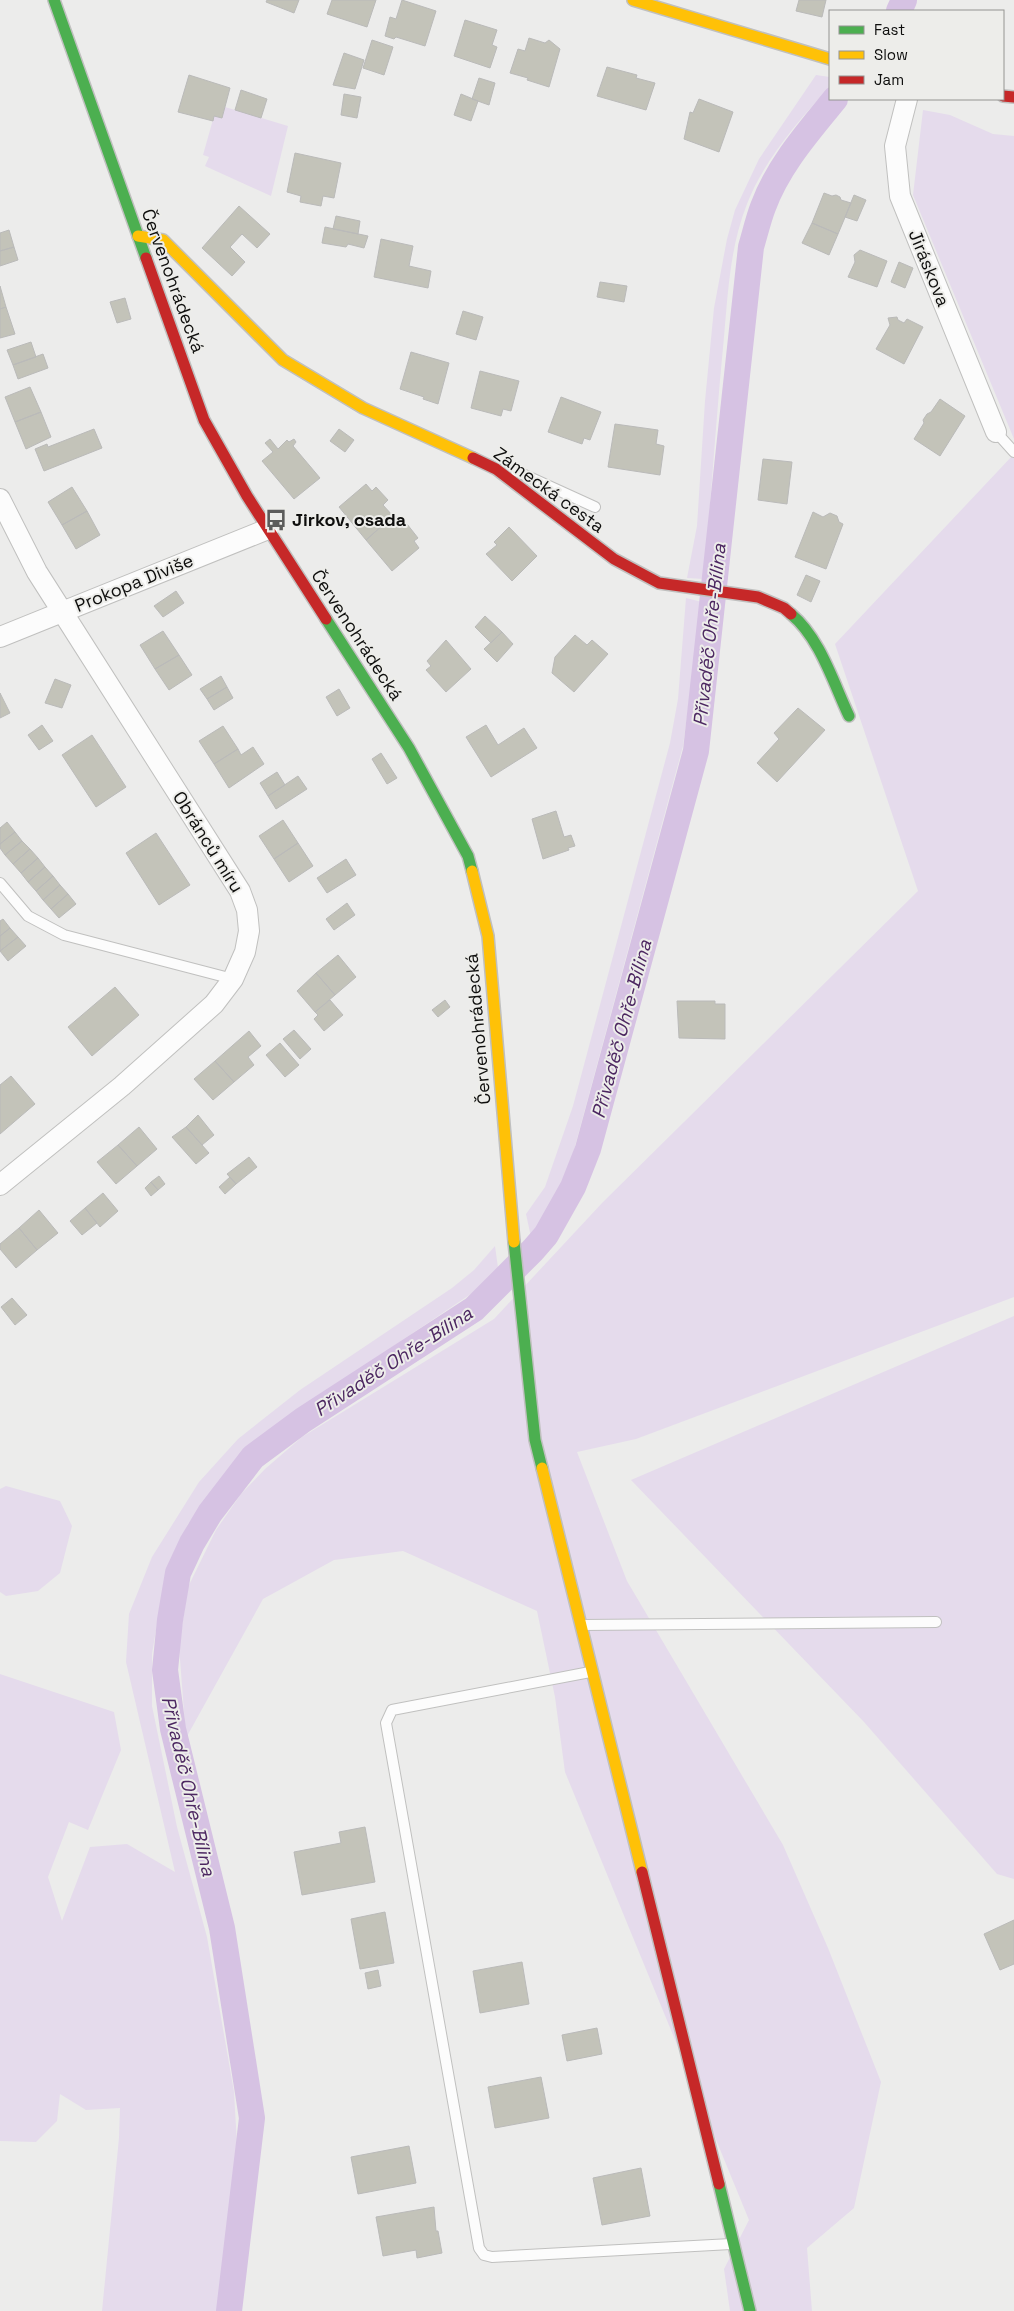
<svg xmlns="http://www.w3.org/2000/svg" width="1014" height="2311" font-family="'Space Grotesk',sans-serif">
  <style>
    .green { fill: #e5dbec }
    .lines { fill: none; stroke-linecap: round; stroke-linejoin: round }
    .canal { stroke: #d6c2e3; stroke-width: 26 }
    .building { fill: #c3c3b9; stroke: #babab9 }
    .lane-casing { stroke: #c0c0bf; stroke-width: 12 }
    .street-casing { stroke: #c0c0bf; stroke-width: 22 }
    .fast-casing { stroke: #c0c0bf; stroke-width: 14 }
    .slow-casing { stroke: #c0c0bf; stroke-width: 14 }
    .jam-casing { stroke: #c0c0bf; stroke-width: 14 }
    .lane { stroke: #fcfcfc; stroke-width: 10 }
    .street { stroke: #fcfcfc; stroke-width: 20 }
    .fast { stroke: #4caf50; stroke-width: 11 }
    .slow { stroke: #ffc107; stroke-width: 11 }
    .jam { stroke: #c62828; stroke-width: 11 }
    .labels { text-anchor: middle; stroke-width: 4; stroke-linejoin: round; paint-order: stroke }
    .street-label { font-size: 18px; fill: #0e0e0d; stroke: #ededea }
    .poi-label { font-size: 18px; font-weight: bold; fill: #0e0e0d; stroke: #ededea; text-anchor: start }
    .water-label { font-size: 19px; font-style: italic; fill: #4c2761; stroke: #ededea }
  </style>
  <rect width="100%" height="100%" fill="#ececeb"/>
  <!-- green -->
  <path class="green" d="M816 75 830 77V87C799 119 763 162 747 204 730 247 728 292 724 337 716 418 711 499 704 579L687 578 697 526 705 401 714 308 727 239 735 210 759 159Z
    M225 107 288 126 271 196 205 166 209 157 203 155 214 116 222 118Z
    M923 110 950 115 993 134 1014 136V439L913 195Z
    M1014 454V1297L636 1439 577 1452 627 1581 783 1845 828 1948 881 2082 854 2208 807 2248 812 2311H730L724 2269 749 2220 565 1772 555 1697 537 1611 403 1551 334 1560 263 1599 186 1738 179 1646 188 1587 216 1530 241 1494 265 1469 302 1437 494 1319 603 1202 918 891 835 644Z
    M686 598 702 602 683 746 574 1150 564 1179 531 1237 526 1214 545 1187 573 1106 670 743 678 699Z
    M495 1246 499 1275 263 1434 222 1478 188 1524 170 1560 164 1582 152 1654V1706L177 1827 207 1937 234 2092 237 2145 218 2311H102L119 2138 120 2108 86 2110 60 2094 57 2121 36 2142 0 2141V1674L114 1712 121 1750 88 1830 69 1822 48 1877 62 1921 90 1847 127 1844 175 1872 126 1662 129 1614 152 1557 199 1482 238 1439 300 1390 452 1288 474 1270Z
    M1014 1316V1879L997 1874 864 1722 631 1480Z
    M6 1486 60 1501 72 1526 60 1573 38 1591 6 1596 0 1592V1489Z"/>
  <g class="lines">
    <!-- canal -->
    <path class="canal" d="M899 11 904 0
      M229 2311 252 2118 222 1928 173 1729 165 1670 170 1620 178 1573 192 1543 210 1513 253 1457 303 1420 474 1309 533 1250 546 1235 573 1187 588 1149 696 751 751 247C755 234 758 220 763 207 778 166 808 132 835 99"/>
  </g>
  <!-- building -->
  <path class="building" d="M267 0H299L294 13 266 2Z
    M332 0H376L367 27 327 14Z
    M402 0 436 11 425 46 396 37 394 39 385 36 390 17 396 19Z
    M799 0H826L822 17 796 11Z
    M465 20 497 30 492 45 497 47 490 68 454 56Z
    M529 38 545 43 549 40 560 49 549 87 527 80 528 78 510 73 518 49 525 51Z
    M372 40 393 47 384 75 363 68Z
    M344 53 364 60 355 89 333 85Z
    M607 67 637 75 636 78 655 83 646 110 597 96Z
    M189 75 230 88 222 118 214 116 213 121 178 112Z
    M479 78 495 83 489 105 472 99Z
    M241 90 267 99 261 118 235 110Z
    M344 94 361 97 357 118 341 115Z
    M461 94 478 101 471 121 454 115Z
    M699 99 733 112 719 152 684 139 690 112 693 113Z
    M295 153 341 163 334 198 323 196 321 206 300 202 301 196 287 192Z
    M824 193 832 196 836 195 840 197 841 200 851 203 838 234 812 223Z
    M854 195 866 200 857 221 845 217Z
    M239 206 270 234 257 248 242 234 230 247 245 262 232 276 202 248Z
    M336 216 360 221 358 234 333 229Z
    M812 223 838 234 829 255 802 243Z
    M325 227 368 236 364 248 348 244 346 247 322 243Z
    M9 230 14 247 0 251V233Z
    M381 239 413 246 409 266 431 271 428 288 374 277Z
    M14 247 18 260 0 266V251Z
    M860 250 887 261 877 287 848 277 855 262 854 255Z
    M899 262 913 268 905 288 891 282Z
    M600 282 627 286 624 302 597 297Z
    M0 286 6 307 0 309Z
    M125 298 131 319 117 323 110 302Z
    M6 307 15 334 0 338V309Z
    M463 311 483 317 476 340 456 334Z
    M897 317 898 320 904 323 907 319 923 327 904 364 876 349 890 325 888 318Z
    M31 342 36 357 13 365 7 350Z
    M411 352 449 363 438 404 423 399 424 397 400 389Z
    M43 354 48 368 18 379 13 365Z
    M480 371 519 381 511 411 503 409 501 416 471 408Z
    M30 387 41 412 15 422 5 397Z
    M561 397 601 412 590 440 584 438 582 444 548 432Z
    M940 399 965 416 940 456 914 439 924 423 923 420 927 414 931 412Z
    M41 412 51 437 26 449 15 422Z
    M615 424 658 430 656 444 664 446 660 475 608 467Z
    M94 429 102 448 44 471 35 449 47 444 48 447Z
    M339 429 354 440 345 452 330 441Z
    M270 439 278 449 287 440 289 442 294 439 296 442 293 446 320 478 294 499 262 461 273 452 265 443Z
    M763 459 792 462 787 504 758 500Z
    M366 484 372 491 376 487 388 500 383 505 393 516 366 540 339 507Z
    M72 487 87 511 62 525 48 502Z
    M87 511 100 535 76 549 62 525Z
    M813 512 823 517 830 513 837 516 839 522 843 524 826 569 795 557Z
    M393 516 403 528 407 524 418 538 414 541 419 548 392 571 366 540Z
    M509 527 537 556 512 581 486 554 497 545 494 542Z
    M806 575 820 581 811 602 797 595Z
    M176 591 184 603 163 617 154 606Z
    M485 616 502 632 491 643 475 627Z
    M163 631 179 655 155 669 140 645Z
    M502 632 513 644 497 662 484 649Z
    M575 635 587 645 592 640 608 654 574 692 552 673 555 657Z
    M446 640 471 669 446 692 426 670 431 666 427 661Z
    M179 655 192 675 169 690 155 669Z
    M221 676 227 687 207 699 200 689Z
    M55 679 71 685 62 708 45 703Z
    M227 687 233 698 214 710 207 699Z
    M339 689 350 708 337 716 326 697Z
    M0 693 10 713 0 718Z
    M798 708 825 730 777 782 757 763 779 739 774 733Z
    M42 725 53 741 39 750 28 735Z
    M486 725 498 745 524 728 537 748 491 777 466 737Z
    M223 726 238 749 214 764 199 741Z
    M92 735 126 787 96 807 62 755Z
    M253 747 264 764 229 788 214 764 238 749 241 755Z
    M381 753 397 778 387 784 372 759Z
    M277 772 285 785 268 796 260 783Z
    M298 776 307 789 276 809 268 796Z
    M556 811 564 837 571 835 575 846 568 848 569 850 543 859 532 819Z
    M283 820 298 843 274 859 259 836Z
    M7 822 15 832 0 844V828Z
    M15 832 22 841 5 855 0 848V844Z
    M156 833 190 885 159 905 126 853Z
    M22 841 30 849 13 864 5 855Z
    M298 843 313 866 289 882 274 859Z
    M30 849 38 858 21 873 13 864Z
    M38 858 45 867 28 882 21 873Z
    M346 859 356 875 327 893 317 878Z
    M45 867 53 876 36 891 28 882Z
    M53 876 60 885 43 900 36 891Z
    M60 885 68 894 51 909 43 900Z
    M68 894 76 904 59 918 51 909Z
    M347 903 355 915 334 930 326 919Z
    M3 919 10 928 0 936V921Z
    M10 928 18 937 0 951V936Z
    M18 937 26 946 8 961 0 951Z
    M338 955 356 977 335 995 316 973Z
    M316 973 335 995 315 1012 297 991Z
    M115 987 139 1015 92 1056 68 1027Z
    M330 1000 343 1015 324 1031 314 1019 318 1015 315 1012Z
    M445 1000 450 1007 438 1017 432 1010Z
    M677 1001H715V1004H725V1039L679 1038Z
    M294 1030 311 1049 300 1059 283 1039Z
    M249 1031 261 1046 248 1057 254 1065 234 1082 215 1061Z
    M280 1043 299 1065 285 1077 266 1055Z
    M215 1061 234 1082 213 1100 194 1079Z
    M11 1076 35 1104 0 1134V1085Z
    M198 1115 214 1135 202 1145 186 1127Z
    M139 1127 157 1149 137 1166 118 1145Z
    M186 1127 209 1153 196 1164 172 1137Z
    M118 1145 137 1166 116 1184 97 1162Z
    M249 1157 257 1167 236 1184 227 1174Z
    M159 1176 165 1184 158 1190 151 1182Z
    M230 1177 236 1184 225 1194 219 1187Z
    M151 1182 158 1190 151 1196 145 1188Z
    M103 1193 118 1211 100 1227 85 1208Z
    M85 1208 97 1223 82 1235 70 1221Z
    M39 1210 58 1233 37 1250 19 1228Z
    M19 1228 37 1250 16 1268 0 1249V1244Z
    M12 1298 27 1315 15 1325 1 1307Z
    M365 1827 375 1882 302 1895 294 1852 341 1843 339 1832Z
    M385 1912 394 1963 360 1969 351 1919Z
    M1014 1920V1964L1000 1970 984 1934Z
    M522 1962 529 2004 480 2013 473 1971Z
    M378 1970 381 1986 368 1989 365 1973Z
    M597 2028 602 2054 567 2061 562 2035Z
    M541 2077 549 2118 495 2128 488 2087Z
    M409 2146 416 2183 358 2194 351 2157Z
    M641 2168 650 2216 602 2225 593 2178Z
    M434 2207 436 2231H438L442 2253 417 2258 416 2250 383 2256 376 2217Z"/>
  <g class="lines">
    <!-- lane casing -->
    <g class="lane-casing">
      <path id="lane" d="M996 432 1014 452
        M516 471 595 507
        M0 883 28 916 64 935 233 979
        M581 1625 936 1622
        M590 1672 392 1710 386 1723 479 2248 484 2255 492 2257 731 2244"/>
    </g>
    <!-- street casing -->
    <g class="street-casing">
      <path id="street" d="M907 99 895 146 900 196 996 432
        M0 499 37 572 240 891 247 910 249 931 245 952 233 979 214 1004 122 1086 0 1185
        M0 637 268 529"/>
    </g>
    <!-- fast casing -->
    <g class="fast-casing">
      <path id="fast" d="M54 0 146 258
        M791 614C820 638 833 682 849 716
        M326 619 409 748 468 856 472 871
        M514 1242 535 1440 542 1468
        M719 2184 750 2311"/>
    </g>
    <!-- slow casing -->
    <g class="slow-casing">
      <path id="slow" d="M633 0 830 59
        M138 236 163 240 283 360 363 408 473 458
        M472 871 488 936 514 1242
        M542 1468 642 1872"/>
    </g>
    <!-- jam casing -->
    <g class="jam-casing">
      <path id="jam" d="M1003 96 1014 97
        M146 258 204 420 247 496 326 619
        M473 458 496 469 614 559 659 583 758 597 784 608 791 614
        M642 1872 719 2184"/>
    </g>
    <!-- lane -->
    <use href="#lane" class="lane"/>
    <!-- street -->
    <use href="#street" class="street"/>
    <!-- fast -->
    <use href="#fast" class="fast"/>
    <!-- slow -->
    <use href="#slow" class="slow"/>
    <!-- jam -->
    <use href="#jam" class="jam"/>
  </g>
  <!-- icons -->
  <defs>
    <g id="bus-bare" transform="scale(1.725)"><path d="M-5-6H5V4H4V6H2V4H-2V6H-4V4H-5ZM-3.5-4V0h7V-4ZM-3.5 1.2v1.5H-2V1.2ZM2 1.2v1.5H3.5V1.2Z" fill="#5c5c5b" stroke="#ededea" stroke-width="2.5" paint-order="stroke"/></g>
  </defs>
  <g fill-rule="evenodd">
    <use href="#bus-bare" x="276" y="520"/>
  </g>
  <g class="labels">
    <!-- street labels -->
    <g class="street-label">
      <text transform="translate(929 268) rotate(68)" y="6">Jiráskova</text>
      <text transform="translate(173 281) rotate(70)" y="6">Červenohrádecká</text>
      <text transform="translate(549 490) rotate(36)" y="6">Zámecká cesta</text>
      <text transform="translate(134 583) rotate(-22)" y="6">Prokopa Diviše</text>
      <text transform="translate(357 635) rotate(57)" y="6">Červenohrádecká</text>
      <text transform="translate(208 842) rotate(58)" y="6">Obránců míru</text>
      <text transform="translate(478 1029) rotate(-95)" y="6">Červenohrádecká</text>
    </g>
    <!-- poi labels -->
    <g class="poi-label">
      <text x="292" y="526">Jirkov, osada</text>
    </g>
    <!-- water labels -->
    <g class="water-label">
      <text transform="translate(709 635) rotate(-84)" y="7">Přivaděč Ohře-Bílina</text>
      <text transform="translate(621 1029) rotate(-75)" y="7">Přivaděč Ohře-Bílina</text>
      <text transform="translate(393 1361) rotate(-33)" y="7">Přivaděč Ohře-Bílina</text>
      <text transform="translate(189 1786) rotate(77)" y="7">Přivaděč Ohře-Bílina</text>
    </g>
  </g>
  <!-- legend -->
  <rect x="829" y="10" width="175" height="90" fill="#ededea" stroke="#949492"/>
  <rect x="839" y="26" width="25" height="8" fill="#4caf50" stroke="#949492"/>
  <text x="874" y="35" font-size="15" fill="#0e0e0d">Fast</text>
  <rect x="839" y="51" width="25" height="8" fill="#ffc107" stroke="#949492"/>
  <text x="874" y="60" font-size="15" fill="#0e0e0d">Slow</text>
  <rect x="839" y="76" width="25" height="8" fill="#c62828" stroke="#949492"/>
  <text x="874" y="85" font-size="15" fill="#0e0e0d">Jam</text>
</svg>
